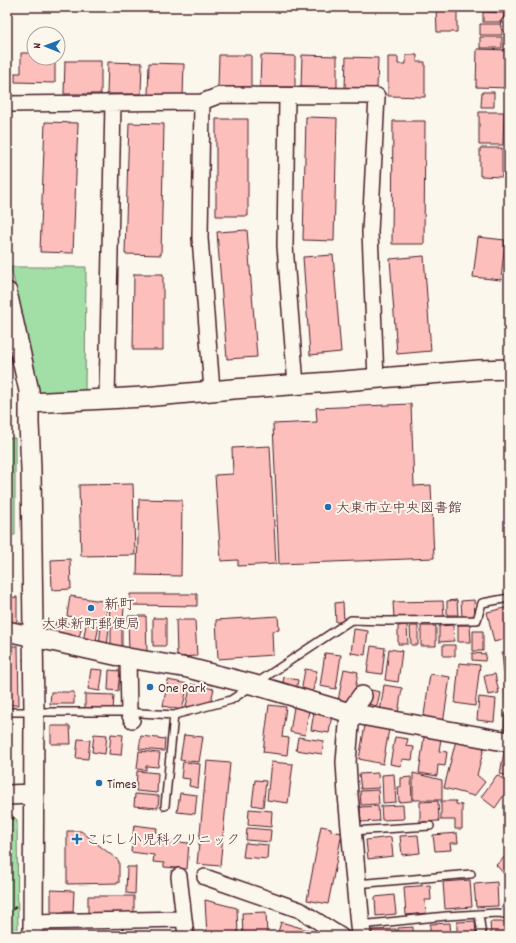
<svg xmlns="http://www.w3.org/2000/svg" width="516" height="943" font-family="Dekko,'Klee One',sans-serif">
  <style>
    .green { fill: #a1dfa7; stroke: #767f69 }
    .building { fill: #fcbfbb; stroke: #4a1f2b }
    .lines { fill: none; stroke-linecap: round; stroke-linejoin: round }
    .service-casing { stroke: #4a1f2b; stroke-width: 10 }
    .minor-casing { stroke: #4a1f2b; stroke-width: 18 }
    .tertiary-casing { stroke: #4a1f2b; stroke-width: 22 }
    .path { stroke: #4a1f2b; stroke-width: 2.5; stroke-dasharray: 4 3; stroke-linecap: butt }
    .service { stroke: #fbf7ec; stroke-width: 7 }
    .minor { stroke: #fbf7ec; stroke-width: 15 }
    .tertiary { stroke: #fbf7ec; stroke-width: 19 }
    .poi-dot { fill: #1f6fb2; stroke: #fbf7ec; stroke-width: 1.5 }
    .labels { text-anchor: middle; stroke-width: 4; stroke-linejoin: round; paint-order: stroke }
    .poi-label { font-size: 14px; fill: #4a1f2b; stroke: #fbf7ec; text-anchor: start }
    .neighbourhood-label { font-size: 15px; fill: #4a1f2b; stroke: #fbf7ec }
  </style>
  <rect width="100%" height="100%" fill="#fbf7ec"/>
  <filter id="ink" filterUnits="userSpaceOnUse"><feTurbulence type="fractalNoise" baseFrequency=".025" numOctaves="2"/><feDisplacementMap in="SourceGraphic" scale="8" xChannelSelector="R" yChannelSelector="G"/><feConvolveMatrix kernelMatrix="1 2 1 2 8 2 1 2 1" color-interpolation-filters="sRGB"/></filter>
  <g filter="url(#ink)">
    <!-- green -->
    <path class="green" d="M11 267H86L85 392 40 393Z
      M7 438H15V535H7Z
      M7 810 17 820 18 936H7Z"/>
    <!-- building -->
    <path class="building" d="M436 7H457V32H437Z
      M481 7H503V11H481Z
      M483 12 504 13 503 22H483Z
      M480 24H502V35H480Z
      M480 37H502V48H480Z
      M477 49 509 50V88L476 87Z
      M21 53H31V56H34V58H55V83L15 82V73H21Z
      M219 55H251V87H218Z
      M261 55 295 56V87H260Z
      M302 55 337 56V88L301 87Z
      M406 55H417V62H425V97L388 96V57H398V64H406Z
      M346 57 378 58 377 89 345 88Z
      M65 61H101V94H64Z
      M108 62 142 63 141 94H107Z
      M149 63 184 64 183 97 148 96Z
      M482 92H494V107H481Z
      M479 112H504L503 145H479Z
      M306 117 337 118 334 241 303 240Z
      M216 119H248V216H216Z
      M393 121H425L424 244H392Z
      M45 122 78 123 73 253 40 252Z
      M129 123 164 124 161 255 125 254Z
      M480 148H502V177L480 176Z
      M247 230 257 357 227 359 217 232Z
      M478 237 505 240 501 280 473 277Z
      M333 255 341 352 310 355 303 257Z
      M424 256 431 351 397 354 390 259Z
      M134 274H163V350H133Z
      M411 404 414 486 431 485 434 558 279 564 273 424 317 422 316 408Z
      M270 446 276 564 238 566V560L221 561 215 475 233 474 232 448Z
      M133 484 135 555 81 556 79 485Z
      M139 499 182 500 181 576 137 575Z
      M70 559 71 589 52 590 51 560Z
      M130 594H197V606L130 605Z
      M70 596 108 602 105 622 67 616Z
      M17 597V621L12 625 7 624V598Z
      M457 600 458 615H447V601Z
      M474 600 475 616 462 617 461 601Z
      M443 601 444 617 394 618 393 602Z
      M343 602 344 622H336L335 603Z
      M110 605 124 606 123 623H109Z
      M509 607V638L494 642 487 612Z
      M128 616H146L147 653H129Z
      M278 616 279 630 272 631 273 655 218 659 216 620Z
      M153 618H166V646H153Z
      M176 620H195L197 656 177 657Z
      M56 621 82 625 78 642 53 637Z
      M86 624 99 626 95 645 83 643Z
      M407 625 408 644H398V626Z
      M453 625 454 641 439 642V626Z
      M458 625H470L471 642H458Z
      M101 626 109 627 107 648 99 647Z
      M410 626H418V645H411Z
      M421 626H436V646H421Z
      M111 627H122V650L111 649Z
      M354 629 368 631 365 655 351 653Z
      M473 631H483V651H473Z
      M7 639 11 640 7 664Z
      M443 645H455V656H443Z
      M12 646H18L19 705H8L9 663Z
      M371 646 385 648 382 674 367 672Z
      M389 649 402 651 398 682 385 680Z
      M509 652V673H504L502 653Z
      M325 653 341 655 336 689 320 686Z
      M472 653 486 654 485 661 472 660Z
      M459 663 480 665 475 706 455 703Z
      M91 669 103 670 100 691 88 689Z
      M305 669 317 671 312 695 301 693Z
      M344 669 358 672 353 704 338 701Z
      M109 670 120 671 118 691 108 690Z
      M430 674 450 677 443 724 423 722Z
      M495 674 499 693 488 695 484 676Z
      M284 677 298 680 296 691 282 688Z
      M168 680 188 684 182 710 163 706Z
      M191 684 214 689 211 701 195 708 186 706Z
      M505 684H509V710H506Z
      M384 685 402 688 398 714 380 712Z
      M371 690 380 692 377 706 368 704Z
      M51 692H74V704H50Z
      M85 694 114 695 113 711 85 710Z
      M479 697 496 699 494 722 477 720Z
      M269 705 286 707 282 737 289 738 287 755 263 752Z
      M294 707 309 710 305 735 290 732Z
      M314 712 332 715 329 733 311 730Z
      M505 713H509V733H504Z
      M365 725 389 729 383 764 359 759Z
      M51 726H70L71 744H51Z
      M94 734 107 735 105 754 92 752Z
      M111 734 123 735 121 755 109 754Z
      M184 735 203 737 199 762 180 760Z
      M141 736 165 739 164 751 139 749Z
      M298 737 324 741 322 754 296 750Z
      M395 737 408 739 406 746 414 747 412 760 402 759 401 766 390 764Z
      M424 737 441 739 439 751 447 752 445 766 438 765 437 776 419 773Z
      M78 739 90 740 88 759 76 758Z
      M456 740 484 748 477 775 485 782 474 796 444 788Z
      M139 751 160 753 158 767 146 766V770L137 769Z
      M504 752 509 753V776L500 774Z
      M207 761 230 763 220 866 197 864Z
      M183 762 200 764 198 788 189 786 190 779 181 778Z
      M271 762 293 764 288 803 267 800Z
      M137 771 158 773 157 793 136 791Z
      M378 773 379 788 361 789 359 774Z
      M413 773 442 780V800H413Z
      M394 774 396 802 383 803 382 775Z
      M497 775 509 783V788L495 808 481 797Z
      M411 777 412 801 399 802 398 787H401V778Z
      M255 780 266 781 263 807 252 805Z
      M378 790 379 804 361 805 360 791Z
      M180 793 197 795 195 814 177 812Z
      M135 794 159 796 158 808 134 806Z
      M438 801 439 821 420 822V802Z
      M441 801H456V804L462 805V829H455V820H441Z
      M403 805 404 819 382 820 381 806Z
      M378 806 379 821 361 822 360 807Z
      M249 809 272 811 271 827 248 825Z
      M134 825 157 828 156 835 168 836 167 841 189 843 187 869 164 867V863L153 862 154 855 131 852Z
      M321 826 331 828V831L342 833 328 904 307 900Z
      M247 828 271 830 270 842 246 840Z
      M67 831H81L119 861V883L67 884Z
      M457 833 458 843H450L451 850 435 851 433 835Z
      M418 835 420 853 402 855 400 836Z
      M391 837 393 856 368 859 366 840Z
      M245 843 268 845 267 859 243 857Z
      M509 853V879L496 865Z
      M127 867H136L135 894 126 893Z
      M470 880 472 907 445 909 443 882Z
      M497 882 498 906 476 907 474 884Z
      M430 885 431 900H425L426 913 406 915 404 887Z
      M51 890 74 891 73 912H51Z
      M394 895 396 914 376 916 375 897Z
      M88 896H134V915H88Z
      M205 900 237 908 238 936H207Z
      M266 912 267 936H243L242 913Z
      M475 921 476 936H457V922Z
      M281 922 315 932 314 936H277Z
      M490 922H507V936H491Z
      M450 923 451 936H430V924Z
      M413 927V936H398V928Z
      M396 929V936H372V930Z"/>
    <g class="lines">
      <!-- service casing -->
      <g class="service-casing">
        <path id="service" d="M7 712H123L174 715 231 700 351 620 386 621 477 620 482 603 509 598
          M165 806 174 715
          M352 831 430 826
          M356 884 471 874
          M479 914 482 936
          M503 914 509 904
          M360 925 446 916 497 913 509 914"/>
      </g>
      <!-- minor casing -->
      <g class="minor-casing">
        <path id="minor" d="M509 25V24
          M287 96 285 246 296 385
          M202 102 200 238 212 390
          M7 104 202 102 220 95 377 96 370 232 376 379
          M107 399 113 103
          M128 658 129 713 132 720
          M179 876 186 936
          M205 877 300 910 341 936
          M33 922 184 919"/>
      </g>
      <!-- tertiary casing -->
      <g class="tertiary-casing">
        <path id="tertiary" d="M7 292 29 391V423L31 469 34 711 33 936
          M29 403 144 397 233 389 331 382 479 370 509 369
          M7 631 128 658 188 668 255 685 350 713 509 742
          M7 795 33 794
          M361 936 348 795 346 762 350 713 362 696"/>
      </g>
      <!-- path -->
      <path class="path" d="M7 860 10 858V822L14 817
        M7 913 16 907
        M7 929 9 936"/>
      <!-- service -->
      <use href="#service" class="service"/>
      <!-- minor -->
      <use href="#minor" class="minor"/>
      <!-- tertiary -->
      <use href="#tertiary" class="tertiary"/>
    </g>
  </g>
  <!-- markers -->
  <g class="poi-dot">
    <circle cx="328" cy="507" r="4"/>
    <circle cx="91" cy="608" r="4"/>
    <circle cx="150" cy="687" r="4"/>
    <circle cx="99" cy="783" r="4"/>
    <path d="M75 833h4v4h4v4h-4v4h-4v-4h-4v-4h4z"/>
  </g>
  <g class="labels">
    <!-- poi labels -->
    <g class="poi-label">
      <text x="336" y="512">大東市立中央図書館</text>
      <text x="91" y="628" text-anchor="middle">大東新町郵便局</text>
      <text x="158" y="692">One Park</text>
      <text x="107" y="788">Times</text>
      <text x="86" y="844">こにし小児科クリニック</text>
    </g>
    <!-- neighbourhood labels -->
    <g class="neighbourhood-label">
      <text x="119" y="609">新町</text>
    </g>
  </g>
  <!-- margin -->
  <rect width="516" height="943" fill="none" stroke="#fbf7ec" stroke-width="24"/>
  <rect x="12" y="12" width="492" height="919" fill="none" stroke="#4a1f2b" stroke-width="1.5" filter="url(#ink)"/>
  <!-- north arrow -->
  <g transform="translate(46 46) rotate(271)"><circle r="19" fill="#fbf7ec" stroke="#b4a19f"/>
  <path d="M0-3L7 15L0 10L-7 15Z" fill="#1f6fb2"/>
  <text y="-6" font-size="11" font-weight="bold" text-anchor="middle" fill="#4a1f2b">N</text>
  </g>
</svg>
